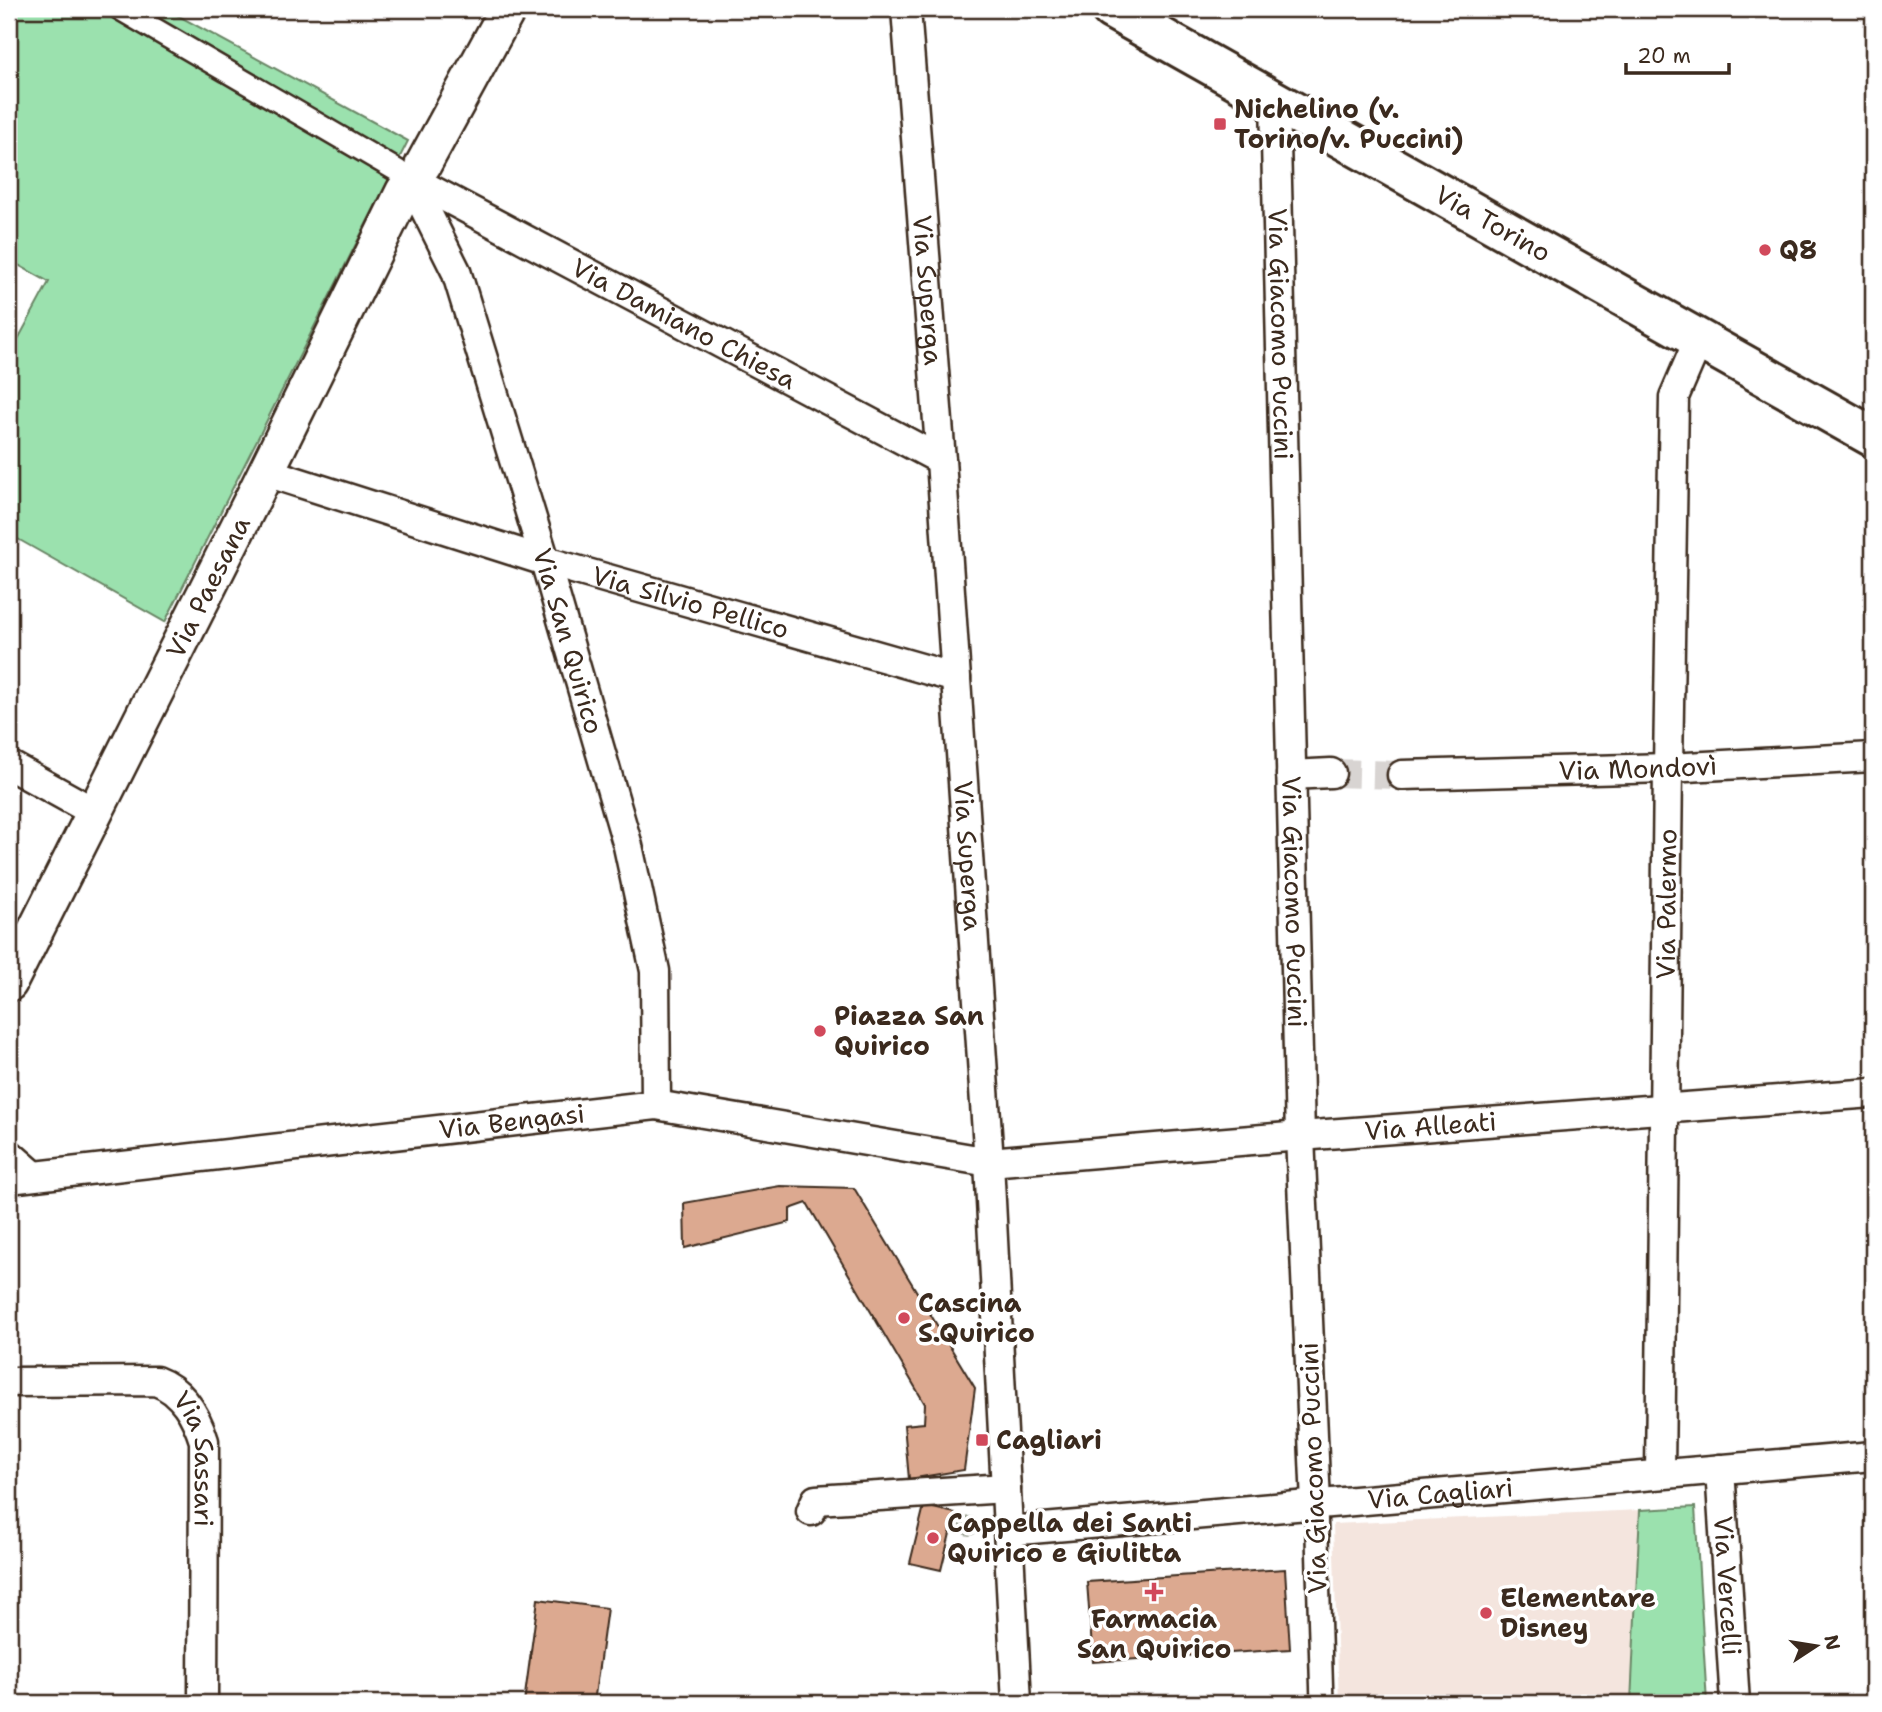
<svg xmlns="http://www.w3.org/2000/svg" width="1882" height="1712" font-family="'Shantell Sans',sans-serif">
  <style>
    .built { fill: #f4e5de }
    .green { fill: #9be1ae; stroke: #6b8666; stroke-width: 2 }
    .building { fill: #dca990; stroke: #3b2a1e; stroke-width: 2 }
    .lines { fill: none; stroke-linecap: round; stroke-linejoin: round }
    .minor-tunnel { stroke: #d8d4d2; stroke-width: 28; stroke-dasharray: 28 14; stroke-linecap: butt }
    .pedestrian-casing { stroke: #3b2a1e; stroke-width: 26 }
    .minor-casing { stroke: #3b2a1e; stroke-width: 33 }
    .tertiary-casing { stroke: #3b2a1e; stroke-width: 40 }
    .secondary-casing { stroke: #3b2a1e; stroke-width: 44 }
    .pedestrian { stroke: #fff; stroke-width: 21 }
    .minor { stroke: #fff; stroke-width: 28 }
    .tertiary { stroke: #fff; stroke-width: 35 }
    .secondary { stroke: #fff; stroke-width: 38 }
    .tree { fill: #a3a89b }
    .poi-dot { fill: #d1495b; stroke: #fff; stroke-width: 2.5 }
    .labels { text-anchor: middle; stroke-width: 7; stroke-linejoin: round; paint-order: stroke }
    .poi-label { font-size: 26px; font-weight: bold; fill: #3b2a1e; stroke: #fff; text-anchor: start }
    .street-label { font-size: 26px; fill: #3b2a1e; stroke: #fff }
  </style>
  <rect width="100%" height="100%" fill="#fff"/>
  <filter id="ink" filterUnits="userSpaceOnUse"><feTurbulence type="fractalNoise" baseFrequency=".0143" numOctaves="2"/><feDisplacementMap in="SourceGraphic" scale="14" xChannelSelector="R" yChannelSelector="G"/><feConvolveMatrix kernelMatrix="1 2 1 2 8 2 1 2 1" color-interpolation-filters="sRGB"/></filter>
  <g filter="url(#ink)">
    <!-- built -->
    <path class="built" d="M1640 1510 1631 1703H1339L1333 1524Z"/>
    <!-- green -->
    <path class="green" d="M9 9H166L408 141 165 622 9 534V356L49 282 9 260Z
      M1695 1507 1707 1703H1631L1640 1510Z"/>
    <!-- building -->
    <path class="building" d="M780 1186 854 1188 975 1388 964 1470 909 1479 904 1425 924 1423 925 1404 807 1203 790 1209V1222L685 1248 684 1203Z
      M924 1506 955 1513 941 1570 910 1563Z
      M1285 1569 1290 1649 1093 1662 1087 1582Z
      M538 1599 607 1608 594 1703H524Z"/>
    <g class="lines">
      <!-- minor-tunnel -->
      <path class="minor-tunnel" d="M1331 773 1402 775"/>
      <!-- pedestrian casing -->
      <g class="pedestrian-casing">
        <path id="pedestrian" d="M120 9 398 171
          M1316 1504 1322 1703"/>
      </g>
      <!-- minor casing -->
      <g class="minor-casing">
        <g id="minor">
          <path id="s1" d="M906 9 941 460 989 1162 1017 1703"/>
          <path id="s2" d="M1275 100 1300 1136 1316 1504"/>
          <path id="s3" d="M426 187 941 460"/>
          <path id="s4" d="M417 193 456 271 545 561 628 846 655 971 656 1105"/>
          <path id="s5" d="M266 472 545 561 956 678"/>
          <path d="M9 765 94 812"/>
          <path d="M1291 775 1331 773"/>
          <path id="s6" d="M1402 775 1668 768 1873 757"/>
          <path d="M9 1154 33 1175"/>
          <path id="s7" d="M9 1179 656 1105 989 1162 1300 1136 1873 1093"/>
          <path id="s8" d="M9 1382 156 1381C183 1391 196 1415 204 1441L203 1703"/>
          <path id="s9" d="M1720 1469 1735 1703"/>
          <path id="s10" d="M1660 1474 1668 768 1674 397 1699 339"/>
          <path d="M811 1511 816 1500 1006 1488"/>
          <path id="s11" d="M1008 1531 1873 1456"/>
        </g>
      </g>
      <!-- tertiary casing -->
      <g class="tertiary-casing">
        <g id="tertiary">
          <path d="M423 165 508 9"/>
          <path id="s12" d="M9 983 257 490 404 191"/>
        </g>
      </g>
      <!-- secondary casing -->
      <g class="secondary-casing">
        <g id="secondary">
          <path id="s13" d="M1111 9 1873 437"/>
        </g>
      </g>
      <!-- pedestrian -->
      <use href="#pedestrian" class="pedestrian"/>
      <!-- minor -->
      <use href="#minor" class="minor"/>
      <!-- tertiary -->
      <use href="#tertiary" class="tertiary"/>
      <!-- secondary -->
      <use href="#secondary" class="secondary"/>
    </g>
    <!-- trees -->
    <circle class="tree" cx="969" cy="1526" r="10"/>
  </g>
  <!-- markers -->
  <g class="poi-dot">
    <rect x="1213" y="117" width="14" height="14" rx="3.5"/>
    <circle cx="1765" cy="250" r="7"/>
    <circle cx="820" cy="1031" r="7"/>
    <circle cx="904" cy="1318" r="7"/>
    <rect x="975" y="1433" width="14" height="14" rx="3.5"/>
    <circle cx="933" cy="1538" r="7"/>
    <path d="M1150.5 1581.5h7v7h7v7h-7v7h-7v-7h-7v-7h7z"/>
    <circle cx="1486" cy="1613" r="7"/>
  </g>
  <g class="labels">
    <!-- poi labels -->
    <g class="poi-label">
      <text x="1234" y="118">Nichelino (v.<tspan x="1234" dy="30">Torino/v. Puccini)</tspan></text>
      <text x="1779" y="259">Q8</text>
      <text x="834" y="1025">Piazza San<tspan x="834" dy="30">Quirico</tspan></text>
      <text x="918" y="1312">Cascina<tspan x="918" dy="30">S.Quirico</tspan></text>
      <text x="996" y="1449">Cagliari</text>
      <text x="947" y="1532">Cappella dei Santi<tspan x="947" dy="30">Quirico e Giulitta</tspan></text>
      <text x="1500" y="1607">Elementare<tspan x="1500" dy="30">Disney</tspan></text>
      <text x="1154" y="1628" text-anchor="middle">Farmacia<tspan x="1154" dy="30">San Quirico</tspan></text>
    </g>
    <!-- street labels -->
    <g class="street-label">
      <text dy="9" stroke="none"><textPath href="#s13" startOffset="438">Via Torino</textPath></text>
      <text dy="9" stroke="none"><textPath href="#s1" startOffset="282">Via Superga</textPath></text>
      <text dy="9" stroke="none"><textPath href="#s3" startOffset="292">Via Damiano Chiesa</textPath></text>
      <text dy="9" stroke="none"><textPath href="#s2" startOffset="234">Via Giacomo Puccini</textPath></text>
      <text dy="9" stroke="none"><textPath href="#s12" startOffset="443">Via Paesana</textPath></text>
      <text dy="9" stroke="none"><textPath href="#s5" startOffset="444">Via Silvio Pellico</textPath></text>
      <text dy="9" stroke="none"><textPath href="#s4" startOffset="474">Via San Quirico</textPath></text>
      <text dy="9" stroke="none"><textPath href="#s6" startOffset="236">Via Mondovì</textPath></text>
      <text dy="9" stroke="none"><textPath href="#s1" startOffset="849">Via Superga</textPath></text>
      <text dy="9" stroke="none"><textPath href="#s2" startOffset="802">Via Giacomo Puccini</textPath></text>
      <text dy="9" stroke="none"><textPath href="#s10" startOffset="570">Via Palermo</textPath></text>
      <text dy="9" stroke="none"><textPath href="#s7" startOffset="506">Via Bengasi</textPath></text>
      <text dy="9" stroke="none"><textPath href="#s7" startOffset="1432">Via Alleati</textPath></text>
      <text dy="9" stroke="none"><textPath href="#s8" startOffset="243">Via Sassari</textPath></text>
      <text transform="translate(1313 1468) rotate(-92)" y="9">Via Giacomo Puccini</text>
      <text dy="9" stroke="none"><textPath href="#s11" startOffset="434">Via Cagliari</textPath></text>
      <text dy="9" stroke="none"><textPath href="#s9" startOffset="117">Via Vercelli</textPath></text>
    </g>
  </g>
  <!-- margin -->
  <rect width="1882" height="1712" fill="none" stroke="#fff" stroke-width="35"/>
  <rect x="18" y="18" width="1847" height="1677" fill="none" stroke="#3b2a1e" stroke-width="2.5" filter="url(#ink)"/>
  <!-- north arrow -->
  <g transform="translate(1816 1646) rotate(78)" stroke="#ffffff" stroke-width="5" paint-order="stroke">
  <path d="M0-5L12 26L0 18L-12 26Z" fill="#3b2a1e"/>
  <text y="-10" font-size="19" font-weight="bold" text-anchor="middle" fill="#3b2a1e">N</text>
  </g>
  <!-- scale -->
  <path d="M1626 63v10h103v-10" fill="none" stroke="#3b2a1e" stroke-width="3.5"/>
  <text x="1637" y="63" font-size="21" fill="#3b2a1e" stroke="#ffffff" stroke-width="5" paint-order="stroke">20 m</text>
</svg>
